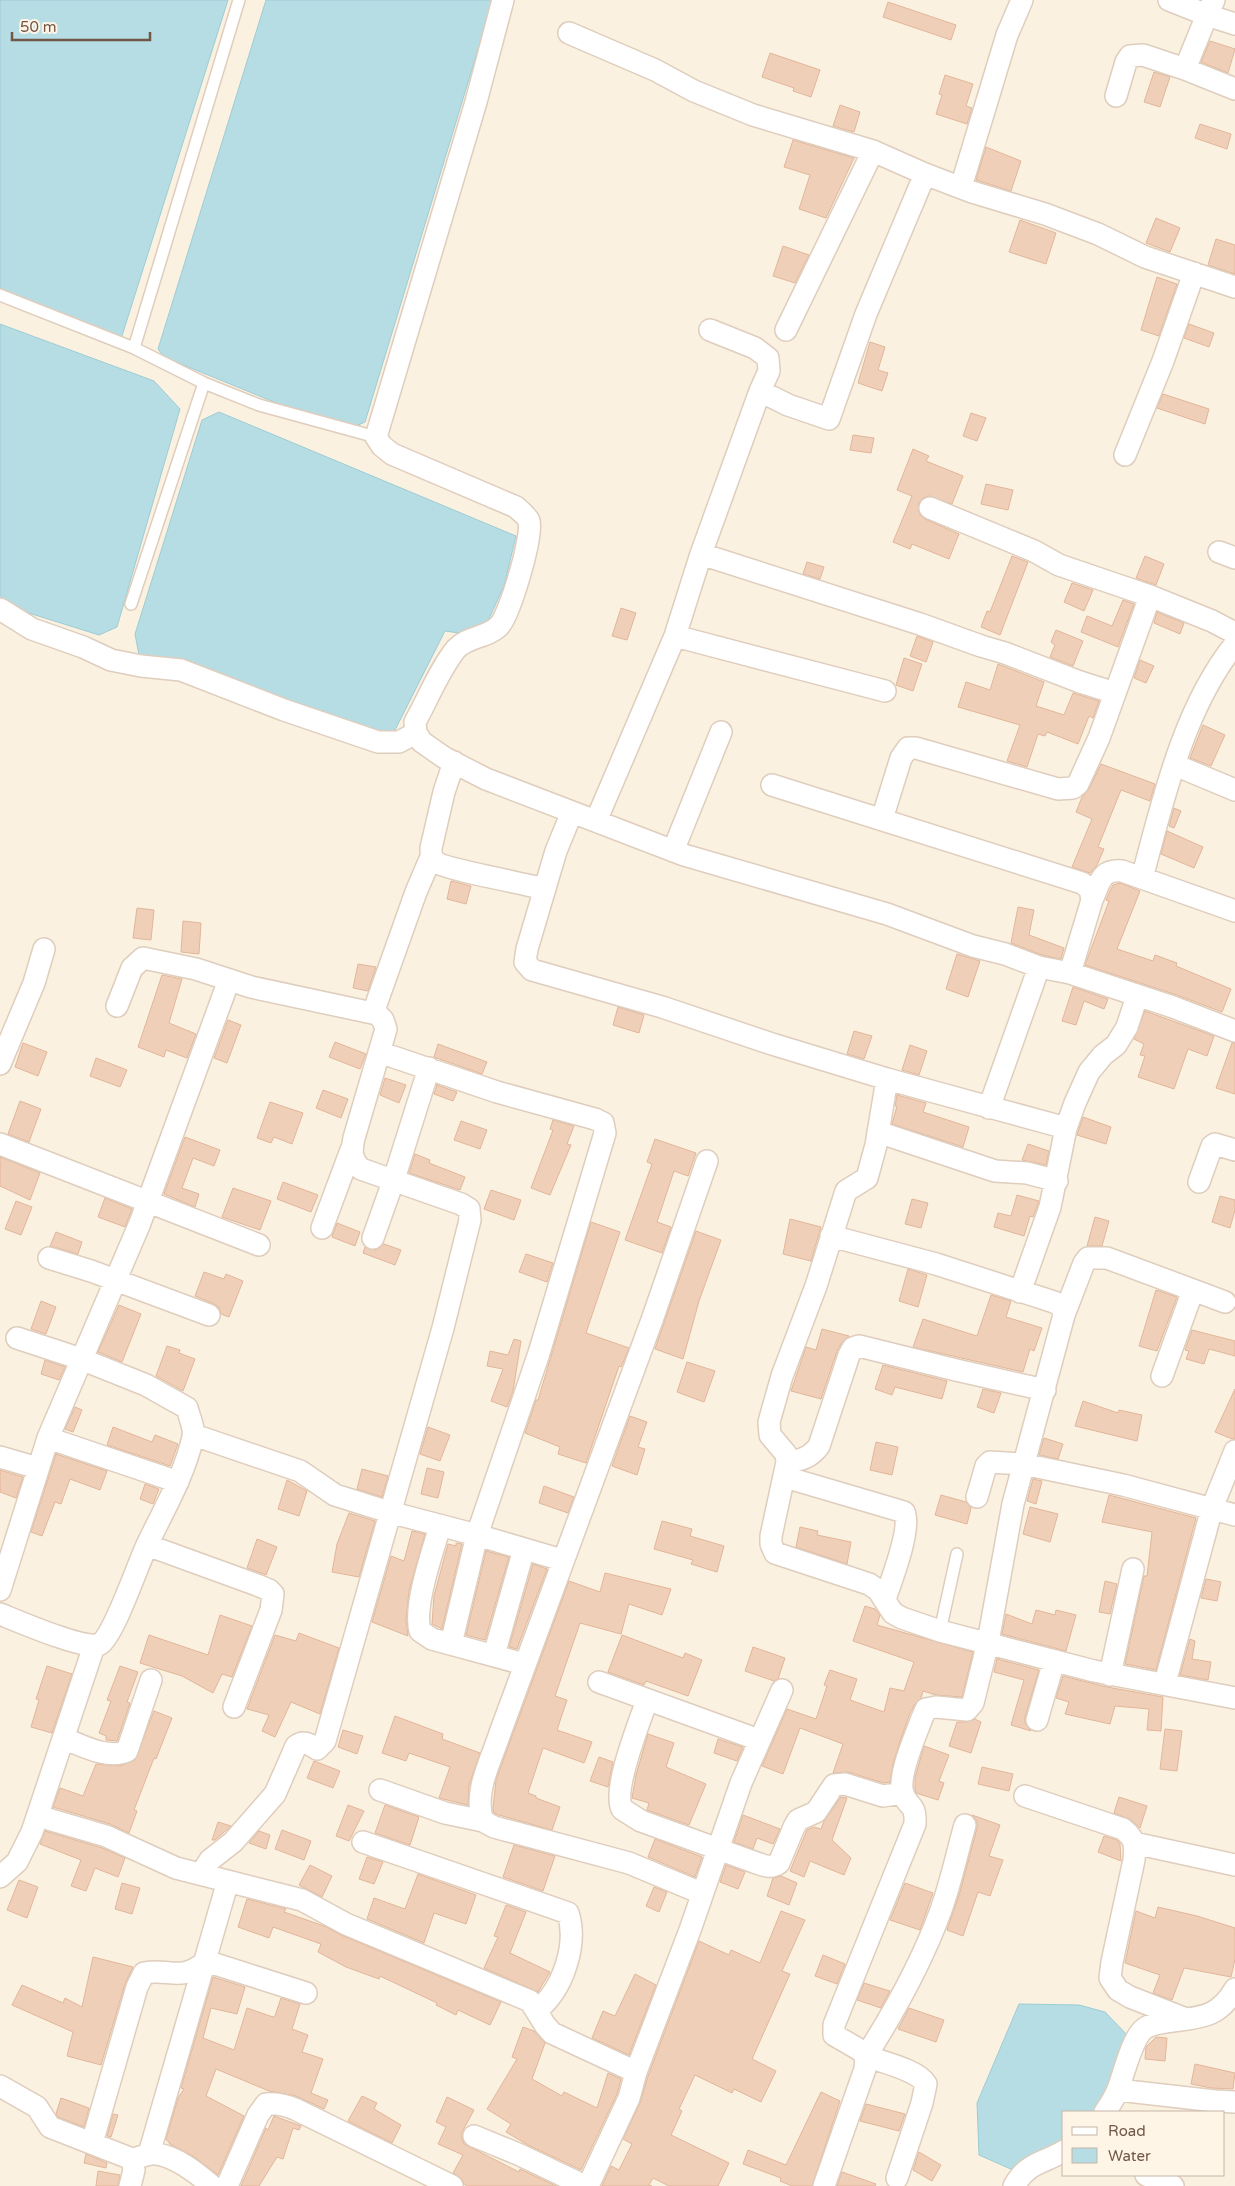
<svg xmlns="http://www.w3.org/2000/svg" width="1235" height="2186" font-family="'Varela Round',sans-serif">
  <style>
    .water { fill: #b6dde4; stroke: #9cccd5 }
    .building { fill: #f0cfb9; stroke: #e2b699 }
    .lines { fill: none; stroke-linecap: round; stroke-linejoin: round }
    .service-casing { stroke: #dfcdbd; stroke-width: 14 }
    .minor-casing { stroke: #dfcdbd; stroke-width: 24 }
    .service { stroke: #fff; stroke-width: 11 }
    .minor { stroke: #fff; stroke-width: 21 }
  </style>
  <rect width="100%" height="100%" fill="#fbf1e0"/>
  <!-- water -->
  <path class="water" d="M0 0H228L121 339 105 343 0 300Z
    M266 0H493L365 422 345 431 164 357 158 349Z
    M0 324 154 381 180 409 117 627 99 635 0 604Z
    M219 412 516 536 504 586 481 636 445 631 392 736 140 660 135 634 202 420Z
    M1019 2004 1079 2005 1105 2012 1130 2038 1103 2112H1064V2158L1022 2174 979 2155 977 2103Z"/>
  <!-- building -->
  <path class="building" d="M888 2 956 25 951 40 883 17Z
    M1210 41 1235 49 1228 73 1201 62Z
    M770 53 820 70 811 97 793 91 794 88 762 77Z
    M1154 72 1170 77 1160 107 1144 102Z
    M945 75 973 84 966 106 972 108 967 124 936 114 942 95 939 94Z
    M840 105 860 112 854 132 833 126Z
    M1200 124 1231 134 1227 149 1195 138Z
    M793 140 854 158 826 218 799 209 810 175 784 167Z
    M986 147 1021 161 1011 191 976 180Z
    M1156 218 1180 228 1170 252 1146 243Z
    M1020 220 1056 233 1046 264 1009 252Z
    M1216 239 1235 245V274L1208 265Z
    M783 246 809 255 795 283 773 276Z
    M1157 277 1177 284 1159 336 1141 330Z
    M1189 324 1214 333 1209 347 1184 338Z
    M870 342 885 347 878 370 888 373 882 391 858 383Z
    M1163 394 1209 409 1205 424 1157 408Z
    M971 413 986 418 977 441 963 436Z
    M853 435 874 438 871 453 850 450Z
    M913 449 929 456 926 461 963 476 952 504 929 496 923 498 918 504 920 515 925 519 959 534 949 559 912 544 910 549 893 542 912 496 897 490Z
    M986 484 1013 490 1008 510 981 504Z
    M1012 556 1028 562 1000 635 981 627 987 611 990 612Z
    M1145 556 1164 564 1156 585 1136 578Z
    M807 562 824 567 820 579 803 574Z
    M1072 583 1093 590 1084 611 1064 602Z
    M1123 600 1134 604 1118 647 1081 632 1087 616 1112 626Z
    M621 608 636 613 627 640 612 636Z
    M1157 612 1184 623 1180 634 1154 623Z
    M1056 630 1083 641 1073 666 1050 657 1055 645 1051 642Z
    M917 636 933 642 926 662 910 656Z
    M904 658 922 664 913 691 896 685Z
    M1140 660 1154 666 1146 683 1134 678Z
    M998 664 1044 682 1036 706 1064 715 1073 693 1099 701 1093 718 1089 716 1078 744 1047 732 1045 736 1038 734 1027 767 1007 761 1020 725 958 707 966 682 990 690Z
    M1203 725 1225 735 1211 766 1190 758Z
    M1101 764 1155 784 1150 801 1121 790 1098 847 1104 849 1097 865 1090 873 1072 867 1092 819 1076 812 1082 797 1089 789Z
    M1174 808 1181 811 1174 828 1169 826Z
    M1167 831 1203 847 1194 868 1161 854Z
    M451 881 471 886 466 904 447 899Z
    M1120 883 1140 891 1117 949 1153 961 1155 955 1177 963 1176 966 1231 989 1222 1012 1177 995 1085 965 1109 901 1106 900 1109 893 1113 885Z
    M1018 907 1034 910 1029 935 1064 948 1061 959 1042 955 1011 943Z
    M137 908 154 910 151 940 133 938Z
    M183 921 201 923 199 954 181 952Z
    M957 954 980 961 968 997 946 989Z
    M358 964 376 967 368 991 353 988Z
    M162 975 182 979 169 1023 196 1034 187 1058 166 1050 164 1057 138 1047Z
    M1073 987 1108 999 1104 1009 1084 1001 1076 1025 1062 1021Z
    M618 1007 644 1015 639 1033 613 1025Z
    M1145 1011 1214 1036 1207 1056 1188 1049 1174 1089 1138 1077 1145 1056 1140 1055 1144 1044 1134 1039Z
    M228 1020 241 1025 227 1063 214 1058Z
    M854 1031 872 1036 864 1059 847 1054Z
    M335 1042 366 1054 360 1069 329 1057Z
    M23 1043 47 1052 38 1076 15 1067Z
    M1232 1043H1235V1094L1216 1088Z
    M438 1044 487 1062 482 1074 434 1057Z
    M910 1045 927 1051 919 1075 902 1070Z
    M96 1058 127 1070 120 1087 90 1076Z
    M385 1078 406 1085 399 1103 380 1095Z
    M437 1085 457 1092 453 1101 434 1094Z
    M323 1090 348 1099 341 1118 316 1108Z
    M897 1095 926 1103 923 1112 969 1127 963 1147 892 1124 897 1106H895Z
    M20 1101 41 1109 29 1142 8 1134Z
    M270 1102 303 1113 292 1144 274 1137 271 1143 257 1138Z
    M1083 1117 1111 1127 1106 1144 1077 1135Z
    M553 1120 574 1126 567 1144 571 1145 550 1195 531 1188 553 1130 550 1129Z
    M461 1121 487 1130 480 1149 454 1140Z
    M185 1137 220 1150 214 1166 193 1158 182 1188 199 1194 195 1207 164 1194Z
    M655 1139 696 1153 688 1176 674 1171 657 1222 671 1227 662 1253 625 1240 652 1164 647 1162Z
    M1028 1144 1049 1151 1046 1165 1022 1160Z
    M415 1154 430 1160 429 1163 465 1177 460 1190 409 1173Z
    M0 1157 40 1173 30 1200 0 1186Z
    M283 1182 318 1195 311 1212 277 1199Z
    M233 1188 271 1201 260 1230 222 1217Z
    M491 1190 521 1200 514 1220 484 1209Z
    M1017 1195 1039 1201 1033 1217 1030 1216 1024 1236 994 1227 998 1213 1011 1216Z
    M1220 1196 1235 1200V1210L1230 1228 1212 1222Z
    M105 1198 132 1209 125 1227 98 1217Z
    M912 1199 928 1203 921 1228 905 1224Z
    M16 1201 32 1207 21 1235 5 1229Z
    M1095 1217 1109 1221 1102 1246H1087Z
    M790 1219 821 1227 811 1261 783 1254Z
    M591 1222 620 1232 586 1333 629 1348 621 1367 619 1366 586 1463 558 1454 560 1447 525 1433 536 1400H538Z
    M337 1223 360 1232 355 1246 332 1237Z
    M696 1231 721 1240 699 1301 683 1359 655 1349Z
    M56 1232 82 1242 78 1254 50 1246Z
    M384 1244 401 1250 395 1265 363 1253 365 1247 375 1250Z
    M526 1254 553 1263 547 1282 519 1272Z
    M908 1269 927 1275 918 1307 899 1301Z
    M204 1272 224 1279 226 1274 243 1281 229 1317 221 1314 219 1307 214 1304 195 1296Z
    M1156 1290 1177 1297 1157 1351 1139 1346Z
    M991 1295 1011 1301 1006 1317 1042 1328 1034 1351 1030 1349 1023 1372 913 1347 923 1319 977 1336Z
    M41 1301 56 1307 46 1334 31 1329Z
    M119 1305 141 1314 122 1362 98 1352Z
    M822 1329 849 1336 842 1342 837 1351 821 1399 791 1391 806 1347 816 1350Z
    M1192 1330 1235 1341V1356L1209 1349 1204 1364 1186 1359 1189 1351 1185 1350Z
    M514 1339 521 1341 513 1391 507 1407 491 1401 503 1369 487 1366 490 1351 508 1355Z
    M167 1346 180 1350 179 1353 195 1359 183 1391 156 1376Z
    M45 1360 65 1367 59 1380 41 1374Z
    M687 1362 715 1371 704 1402 677 1392Z
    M883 1365 947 1381 942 1399 895 1387 892 1395 875 1389Z
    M983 1389 1001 1393 994 1413 977 1407Z
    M1235 1389V1439H1232L1215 1432Z
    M1083 1401 1118 1413 1119 1410 1142 1415 1137 1441 1075 1426Z
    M75 1407 82 1410 73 1432 65 1429Z
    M630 1416 647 1422 638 1447 645 1449 637 1475 612 1466Z
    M113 1427 152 1442 155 1435 178 1444 170 1466 107 1445Z
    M428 1427 450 1435 440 1461 420 1454Z
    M1044 1438 1063 1444 1058 1459 1039 1455Z
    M876 1442 898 1447 892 1475 870 1470Z
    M56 1454 107 1471 100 1490 70 1479 61 1504 55 1502 42 1536 31 1532Z
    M427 1468 444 1472 438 1498 421 1494Z
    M362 1469 388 1476 382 1497 357 1489Z
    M0 1470 23 1477 16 1498 0 1492Z
    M1033 1479 1042 1481 1036 1504 1027 1501Z
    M287 1480 307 1491 299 1516 278 1509Z
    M145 1484 159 1489 153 1504 140 1499Z
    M544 1486 574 1497 568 1513 539 1503Z
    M941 1495 966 1502 971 1508 967 1524 935 1515Z
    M1109 1495 1196 1518 1156 1670 1125 1664 1144 1576H1147L1152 1532 1102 1522Z
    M1030 1507 1058 1514 1050 1542 1023 1534Z
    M349 1513 375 1521 359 1577 332 1572 337 1544Z
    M662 1521 692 1529 690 1536 724 1546 717 1572 691 1564 693 1560 654 1549Z
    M800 1527 818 1531 817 1535 851 1542 847 1564 796 1547Z
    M412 1531 425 1534 409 1591 406 1620 408 1636 372 1622 391 1556 404 1561Z
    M257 1539 277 1547 266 1575 247 1568Z
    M456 1543 462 1544 442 1629 432 1624 434 1596 448 1544 456 1546Z
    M486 1551 509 1557 485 1640 466 1635Z
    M533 1564 547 1569 517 1649 509 1647Z
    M605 1573 671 1589 662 1615 629 1604 621 1634 580 1623 555 1696 567 1700 557 1730 592 1742 584 1763 543 1748 528 1793 536 1796V1798L560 1807 552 1830 499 1815 494 1813 493 1808 496 1780 569 1581 600 1592Z
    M1206 1579 1221 1582 1217 1601 1201 1598Z
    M1105 1581 1117 1584 1110 1614 1099 1612Z
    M865 1606 875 1609 880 1615 877 1625 973 1652 962 1697 936 1695 923 1691 921 1698 915 1704 910 1713 900 1741 893 1764 890 1782 884 1783 848 1772 833 1773 843 1744 800 1728 783 1774 762 1766 787 1709 816 1719 827 1686 824 1685 830 1670 857 1679 850 1700 884 1712 890 1688 904 1691 914 1662 853 1641Z
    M1036 1610 1055 1615 1056 1610 1076 1615 1066 1651 1002 1634 1006 1614 1032 1624Z
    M220 1615 252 1626 232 1677 222 1674 213 1693 182 1676 140 1663 149 1635 208 1655Z
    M299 1633 339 1648 320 1714 291 1702 275 1737 262 1731 269 1715 247 1709 275 1635 296 1641Z
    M622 1635 683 1658 685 1653 702 1660 688 1696 646 1681 644 1685 608 1672Z
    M1190 1639 1195 1641 1192 1659 1211 1662 1208 1680 1180 1675Z
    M753 1647 785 1658 778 1679 774 1681 745 1671Z
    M997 1659 1039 1670 1025 1717V1723L1031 1731 1011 1725 1024 1680 994 1672Z
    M47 1666 72 1674 52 1733 31 1727 39 1700 36 1699Z
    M120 1666 138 1672 127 1702 130 1703 117 1741 106 1740V1736L99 1733 111 1701 107 1700Z
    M1063 1676 1107 1687 1163 1697 1161 1731 1147 1730 1149 1709 1115 1706 1110 1724 1065 1714 1069 1702 1056 1698Z
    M154 1711 172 1718 156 1759 154 1758 134 1810 137 1811 129 1833 110 1824 53 1807 60 1788 83 1796 96 1764 120 1766 135 1760Z
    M395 1716 443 1734 442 1739 480 1753 469 1785 468 1805 439 1798 450 1767 409 1753 406 1761 382 1753Z
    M975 1719 981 1722 971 1753 949 1746 957 1722H966Z
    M1165 1729 1182 1731 1177 1771 1160 1769Z
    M343 1730 363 1736 357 1754 338 1747Z
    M648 1734 674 1743 666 1767 706 1784 689 1825 647 1810 649 1803 632 1798 636 1775Z
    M718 1739 743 1747 737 1761 714 1753Z
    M924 1746 949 1755 939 1781 944 1783 938 1800 916 1793 915 1790V1778Z
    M599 1757 613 1762 608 1787 590 1781Z
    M314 1761 340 1771 333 1788 307 1778Z
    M982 1767 1013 1774 1009 1791 978 1784Z
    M841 1797 847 1798 832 1840 851 1858 844 1875 810 1861 804 1877 790 1871 807 1830 814 1827 821 1829 824 1821Z
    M1119 1797 1147 1806 1140 1828 1131 1820 1114 1813Z
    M348 1805 364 1811 349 1841 336 1836Z
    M385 1805 419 1817 410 1845 375 1833Z
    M743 1815 780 1829 773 1844 757 1838 753 1849 734 1842Z
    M972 1815 1000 1825 989 1856 1003 1860 990 1896 978 1892 963 1936 947 1930 960 1892 977 1828V1821Z
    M218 1822 231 1826 215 1840H212Z
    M282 1830 311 1841 304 1860 275 1849Z
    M45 1831 102 1848 125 1858 118 1877 95 1868 86 1891 71 1886 81 1860 40 1844Z
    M259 1831 270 1835 266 1849 249 1843Z
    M1104 1836 1117 1840 1120 1844 1121 1861 1098 1852Z
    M655 1839 702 1857 695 1877 648 1857Z
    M514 1845 555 1856 543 1891 503 1877Z
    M367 1857 383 1862 374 1884 359 1879Z
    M310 1865 332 1876 322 1897 299 1885Z
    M726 1865 745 1872 738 1889 720 1882Z
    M418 1874 476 1895 466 1924 434 1913 424 1943 367 1919 374 1898 405 1909Z
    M781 1876 797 1883 789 1905 767 1896 773 1878Z
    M19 1880 38 1887 27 1918 7 1910Z
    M122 1883 140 1888 132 1914 115 1909Z
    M905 1883 933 1893 920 1930 890 1920Z
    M654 1887 667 1892 659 1912 646 1906Z
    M247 1899 286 1909 284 1912 324 1926 341 1935 501 2002 490 2025 458 2010 456 2015 436 2005 437 2003 380 1976 379 1979 346 1967 318 1952 321 1944 273 1927 269 1938 238 1927Z
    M506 1905 526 1912 510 1953 550 1972 538 1992 484 1968 498 1937 494 1936Z
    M1158 1907 1197 1916 1235 1928V1959L1231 1977 1184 1968 1172 2000 1153 1993 1160 1975 1125 1963 1136 1911 1155 1918Z
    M781 1911 805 1920 782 1971 790 1974 752 2059 776 2071 761 2102 734 2089 732 2093 695 2075 679 2109 682 2111 671 2135 729 2163 718 2186H669L653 2178 649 2185 652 2186H602L611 2166 619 2170 632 2144 623 2139 640 2103 648 2076 699 1941 729 1955 731 1950 760 1963Z
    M823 1955 845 1964 837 1984 815 1976Z
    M93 1957 133 1967 125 1984 101 2065 67 2056 73 2032 12 2005 22 1985 63 2003 65 1998 82 2007Z
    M635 1974 656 1985 629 2055 592 2038 603 2011 615 2016Z
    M213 1977 245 1987 237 2014 211 2008 203 2038 234 2050 247 2008 273 2017 275 2016 281 1998 300 2004 292 2029 308 2035 302 2052 323 2059 311 2093 328 2100 324 2109 296 2096 269 2091 216 2069 206 2096 244 2116 218 2175 193 2156 170 2144 166 2139 178 2098 184 2089 181 2088Z
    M864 1983 890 1991 881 2008 857 2000Z
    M909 2008 944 2020 936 2042 898 2029Z
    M523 2027 534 2031 545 2043 532 2079 562 2096 564 2092 597 2108 608 2073 621 2079 617 2094 581 2170 528 2145 506 2132 511 2124 487 2109 517 2059 512 2057Z
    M1156 2037 1167 2038 1165 2061 1145 2059 1146 2047Z
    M1195 2064 1235 2073 1233 2089 1211 2088 1191 2084Z
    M821 2092 840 2101 812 2186H792L780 2181 781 2178 743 2164 748 2150 786 2165Z
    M362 2096 377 2103 374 2109 401 2125 392 2143 348 2121Z
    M447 2097 474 2110 462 2132V2138L464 2144 519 2172 520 2169 556 2186H467L464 2184 462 2179 453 2173 463 2155 438 2144 446 2127 436 2122Z
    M61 2098 89 2108 84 2127 58 2117 56 2114Z
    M866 2104 905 2114 899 2131 860 2121Z
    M113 2114 118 2115 111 2137 107 2136Z
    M274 2116 301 2126 299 2130 293 2128 283 2159 277 2157 259 2186H241L266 2128 268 2130Z
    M919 2152 941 2165 932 2181 913 2170Z
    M86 2154 107 2163 106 2168 84 2163Z
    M98 2171 120 2175 118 2186H96Z
    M842 2172 876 2184 875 2186H837Z"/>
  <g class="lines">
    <!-- service casing -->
    <g class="service-casing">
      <path id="service" d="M0 295 134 348 204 383 259 405 376 437
        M134 348 239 0
        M131 604 204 383
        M940 1631 957 1554"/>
    </g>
    <!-- minor casing -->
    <g class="minor-casing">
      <path id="minor" d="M503 0 476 102 376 437 382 446 392 454 516 507C520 511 527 516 529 521 533 537 510 614 499 626 487 638 468 636 456 649 439 670 428 699 415 722L416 733 422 742 445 758 486 779 684 855 887 914 973 946 1005 954 1039 967 1070 973 1173 1007 1235 1031
        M1169 0 1207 15 1185 69 1235 89
        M1214 0 1207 15 1235 24
        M569 33 655 70 694 91 753 115 873 151 925 174 972 192 1045 214 1098 234 1145 257 1235 287
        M1116 96 1126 62 1130 56 1143 55 1185 69
        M961 187 1007 35 1022 0
        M786 330 873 151
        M760 391 788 405 829 419 866 314 925 174
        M1125 455 1163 361 1194 273
        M930 508 1034 551 1059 565 1150 596 1212 621 1235 633
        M1219 552 1235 558
        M701 554 920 624 981 646 1005 653 1080 682 1115 693
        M0 609 32 629 83 647 111 660 141 666 181 670 284 710 378 742H399L416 733
        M675 636 885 691
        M454 762 444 792 431 848C431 854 431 858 436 862 444 869 527 884 545 889
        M1175 765 1235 790
        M772 785 1082 883 1090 889 1092 900 1070 973
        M572 812 556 851 527 949 525 962 532 970 662 1007 772 1044 887 1079 1066 1128
        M882 819 901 758 908 748H916L1058 789 1073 788 1078 784 1099 738 1150 596
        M596 821 675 636 701 554 760 391 769 371 768 358 755 348 710 330
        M673 851 721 732
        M1142 878C1163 800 1184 707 1235 644
        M1092 900C1100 883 1100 869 1122 871L1235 911
        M117 1006 132 968 143 958 196 969 251 987 377 1014 383 1020 386 1029 354 1138C351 1151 351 1159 361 1169L461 1204 469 1209 470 1220 443 1328 325 1741 317 1749C309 1744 304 1740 296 1746L275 1794 233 1842 210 1860 201 1874
        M373 1013 416 892 431 857
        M379 1052 497 1092 595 1119 603 1123 605 1133 539 1353 477 1535 451 1644
        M0 1064 34 983 44 949
        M887 1079 876 1145 867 1178 846 1191 816 1286 782 1376 769 1422 770 1435 786 1454 787 1462 771 1536V1544L775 1553 869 1584 878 1590 893 1613 902 1618 940 1631 1094 1671 1235 1698
        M989 1108 1039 967
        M878 1132 995 1171 1027 1173 1057 1181
        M0 1144 259 1245
        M1199 1182 1212 1146 1215 1144 1235 1150
        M322 1228 351 1150
        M373 1238 394 1179 429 1068
        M49 1258 91 1271 209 1315
        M1020 1292 1050 1207 1066 1128 1075 1103 1089 1072 1103 1055 1116 1045 1127 1027 1137 996
        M1064 1315 1084 1263 1088 1258H1107L1225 1302
        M1162 1376 1193 1290
        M194 1435 300 1471 335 1495 389 1512 477 1535 562 1560
        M48 1438 178 1482
        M0 1457 38 1468
        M787 1462C801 1460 810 1458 819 1446L849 1355 853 1348 859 1346 956 1370 1045 1390
        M785 1477 904 1512C912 1527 891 1582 885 1599
        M977 1497 986 1466 990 1462 1023 1464 1123 1485 1235 1515
        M440 1526C433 1551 413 1606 420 1631L432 1639 524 1664
        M147 1545 257 1585 269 1590 273 1594 271 1610 234 1707
        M0 1590 48 1438 140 1223 229 980
        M0 1614C15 1620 89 1652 100 1644 114 1635 138 1564 147 1545 164 1509 184 1476 193 1437 195 1429 189 1416 187 1408L146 1385 81 1359 17 1338
        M494 1655 524 1549
        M1110 1675 1133 1569
        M599 1682 759 1740
        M1165 1683 1212 1508 1235 1451
        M647 1700C639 1724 612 1789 622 1809L641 1821 751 1861C761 1864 770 1870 779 1863L794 1827 798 1820 816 1812 834 1785 845 1784 883 1796 903 1793
        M1037 1720 1054 1661
        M63 1738C81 1745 108 1760 127 1751L151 1680
        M380 1790 445 1813 483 1821
        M1025 1796 1123 1829C1136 1840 1135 1844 1134 1860L1112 1962 1110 1978 1118 1990 1130 1997 1186 2019
        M38 1816 106 1836 176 1868 302 1900 346 1924 530 2001 545 2025 552 2033 636 2072
        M363 1842 568 1913C578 1944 563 1990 537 2010
        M1134 1843 1235 1865
        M0 1877 17 1862 32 1832 94 1646
        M701 1893 629 1863 494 1827 483 1821C473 1792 491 1761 500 1733L652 1320 707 1161
        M0 2086 37 2107 50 2127 132 2159 134 2170 130 2186
        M1118 2090 1215 2101 1235 2102
        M1105 2112C1110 2105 1115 2097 1118 2089 1124 2074 1132 2038 1144 2029 1150 2024 1158 2023 1166 2022 1198 2017 1217 2020 1235 1989
        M474 2136 518 2154 585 2186
        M92 2143 137 1987 144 1973C170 1968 179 1982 204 1963H212L306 1993
        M149 2154 228 1881
        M137 2158C143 2156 150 2153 157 2154 177 2157 197 2173 212 2186
        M1146 2175 1173 2186
        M897 2178 922 2103 926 2084C918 2070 882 2062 866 2056 896 2009 922 1962 941 1910 951 1882 957 1853 965 1825
        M227 2186 258 2115 266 2104C277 2103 285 2105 295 2109L452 2186
        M588 2186 629 2098 636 2072 690 1930 741 1783 782 1690
        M824 2186 865 2069 866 2056 860 2050 834 2035V2025L915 1824C916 1801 907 1808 903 1793 897 1776 916 1735 922 1718L926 1709 936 1707 967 1710 973 1703 988 1642 1013 1504 1064 1315 1062 1306 1054 1302 936 1264 831 1236
        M1014 2186C1028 2162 1042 2164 1064 2151"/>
    </g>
    <!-- service -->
    <use href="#service" class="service"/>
    <!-- minor -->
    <use href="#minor" class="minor"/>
  </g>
  <!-- legend -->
  <rect x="1062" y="2111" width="162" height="65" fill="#fff5e6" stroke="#c6b6a7"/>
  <rect x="1072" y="2127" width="25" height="8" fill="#ffffff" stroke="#c6b6a7"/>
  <text x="1108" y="2136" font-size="15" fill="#715748">Road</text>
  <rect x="1072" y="2148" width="25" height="15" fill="#b6dde4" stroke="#c6b6a7"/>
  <text x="1108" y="2161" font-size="15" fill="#715748">Water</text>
  <!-- scale -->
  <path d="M12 32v8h138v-8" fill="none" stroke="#715748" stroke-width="2.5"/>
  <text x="20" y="32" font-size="15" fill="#715748" stroke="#fff5e6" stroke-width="4" paint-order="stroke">50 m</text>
</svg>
